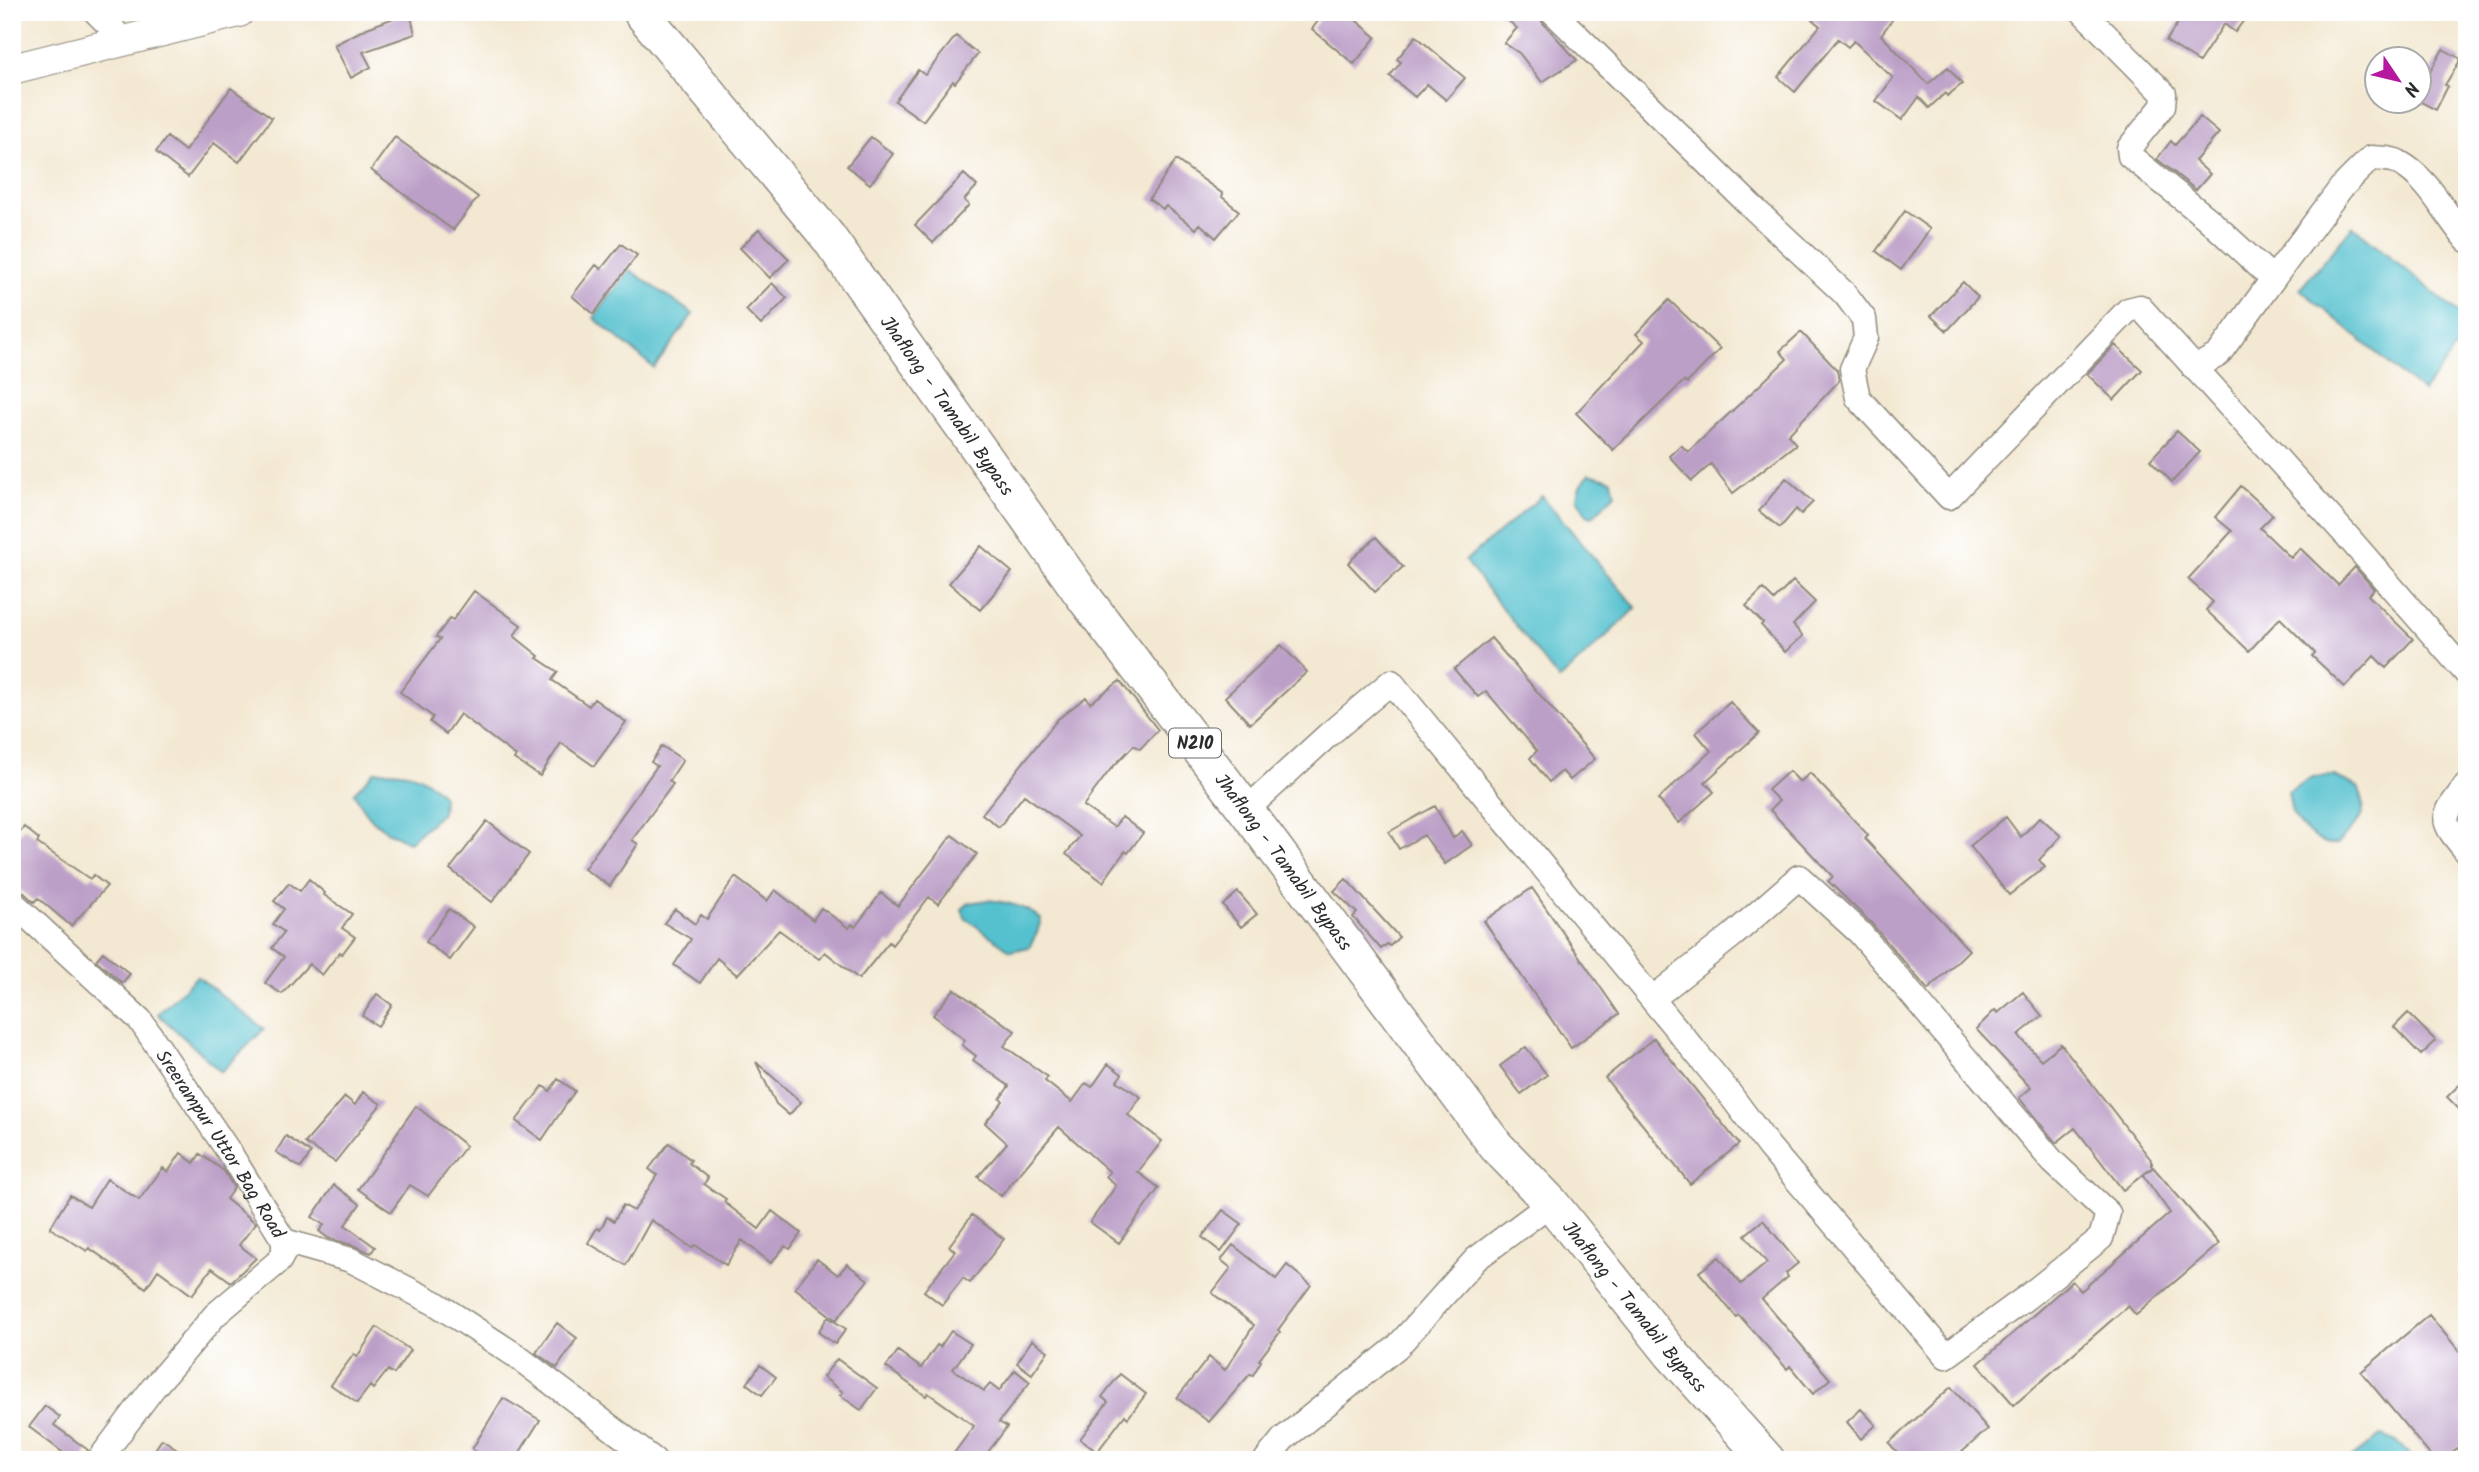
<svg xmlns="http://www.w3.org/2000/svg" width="2479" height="1472" font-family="Kalam,sans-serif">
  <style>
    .water { fill: #55c1cf; stroke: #40767d; stroke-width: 2 }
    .building { fill: #bc9fc7 }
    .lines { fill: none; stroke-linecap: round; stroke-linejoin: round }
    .minor-casing { stroke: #8f8a7e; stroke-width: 27 }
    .major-casing { stroke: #8f8a7e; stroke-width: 32 }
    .highway-casing { stroke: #8f8a7e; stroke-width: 38 }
    .minor { stroke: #fff; stroke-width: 24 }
    .major { stroke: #fff; stroke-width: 30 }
    .highway { stroke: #fff; stroke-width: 35 }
    .labels { text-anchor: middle; stroke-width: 7; stroke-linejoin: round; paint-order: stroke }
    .shield { fill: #fff; stroke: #6b6b6b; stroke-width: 2 }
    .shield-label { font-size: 18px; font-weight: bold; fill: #2b2b2b }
    .street-label { font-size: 19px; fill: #2b2b2b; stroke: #fff }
  </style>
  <rect width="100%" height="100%" fill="#fff"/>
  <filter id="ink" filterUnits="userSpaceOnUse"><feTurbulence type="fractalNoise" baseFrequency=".0143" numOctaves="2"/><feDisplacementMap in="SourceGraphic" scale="14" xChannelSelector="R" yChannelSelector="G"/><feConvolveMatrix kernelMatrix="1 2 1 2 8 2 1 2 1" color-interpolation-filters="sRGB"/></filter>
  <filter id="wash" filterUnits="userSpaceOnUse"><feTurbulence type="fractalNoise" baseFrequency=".00686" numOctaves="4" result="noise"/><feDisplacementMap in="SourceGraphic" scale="28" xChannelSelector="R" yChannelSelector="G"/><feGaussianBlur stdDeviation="1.57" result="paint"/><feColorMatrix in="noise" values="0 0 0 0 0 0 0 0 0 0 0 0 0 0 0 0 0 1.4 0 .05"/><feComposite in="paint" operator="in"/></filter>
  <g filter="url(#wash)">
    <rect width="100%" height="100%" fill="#f3e8d1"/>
    <!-- water -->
    <path class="water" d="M2353 226 2467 320V333L2423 392 2300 289Z
      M630 270 693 314 654 368 594 318Z
      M1589 474 1612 480 1615 494 1592 517 1587 515 1577 498 1579 488Z
      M1542 496 1636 608 1559 680 1465 561Z
      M375 771C406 771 421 771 443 796L442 813 409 842C379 829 370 822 354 793Z
      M2334 776 2358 787C2372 817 2356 823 2337 844 2321 847 2301 828 2293 814 2290 808 2290 799 2288 792L2312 777Z
      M988 900C1009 903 1025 906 1041 919L1037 933 1029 947 1011 951 965 918 962 909 969 903Z
      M197 976 264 1029 221 1072 158 1014Z
      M2381 1436 2397 1442 2414 1460H2348Z"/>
    <g id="blocks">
      <!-- building -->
      <path class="building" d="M410 12 415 34 363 52 371 67 351 78 334 45 367 28Z
        M1325 12H1346L1376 37 1354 64 1312 29Z
        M1498 12H1536L1543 23 1577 60 1542 82 1519 53 1504 43 1517 28Z
        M1803 12H1898L1881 35 1928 84 1948 67 1962 84 1947 96 1945 93 1929 108 1919 97 1902 120 1876 101 1893 78 1854 41 1848 47 1838 39 1795 92 1778 77 1820 26Z
        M2185 12H2250L2235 32 2224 24 2199 62 2166 41Z
        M956 36 978 54 955 83 953 81 923 121 895 101 918 70 925 75Z
        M1416 36 1465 78 1446 100 1427 84 1415 97 1390 76 1401 62 1397 59Z
        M2443 49 2461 59 2445 85 2448 86 2436 110 2419 101V91Z
        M231 88 272 118 239 162 214 143 188 177 156 152 167 137 185 151Z
        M2200 117 2219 133 2195 161 2210 174 2196 190 2157 159 2171 141 2175 145Z
        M395 137 478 197 453 230 371 170Z
        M871 137 893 154 870 184 847 166Z
        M1176 160 1223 194 1222 197 1239 211 1216 238 1200 224 1196 229 1166 206 1163 209 1149 199Z
        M964 174 977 186 964 200 969 205 933 243 915 225Z
        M1905 211 1930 229 1901 270 1876 251Z
        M759 229 789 259 770 278 740 248Z
        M621 244 637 255 594 314 572 296 596 265 601 269Z
        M1963 282 1978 297 1947 331 1931 316Z
        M772 283 787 298 761 325 746 310Z
        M1669 300 1720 349 1687 383 1684 381 1613 450 1576 413 1644 341 1636 334Z
        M1801 332 1837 370 1839 381 1788 435 1796 444 1733 493 1711 464 1692 481 1669 456 1681 445 1688 452 1762 383 1787 359 1780 351Z
        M2115 345 2142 370 2114 400 2087 374Z
        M2177 431 2200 452 2172 482 2150 460Z
        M1786 478 1813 502 1801 514 1796 509 1780 528 1759 511Z
        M2241 486 2273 515 2260 528 2291 558 2300 548 2338 585 2355 567 2374 589 2368 595 2413 639 2386 668 2374 656 2345 687 2312 656 2315 653 2280 618 2249 651 2206 610 2213 602 2188 579 2232 531 2215 517Z
        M1376 537 1403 567 1375 592 1348 563Z
        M981 546 1012 572 980 610 949 583Z
        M1793 581 1815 602 1793 625 1803 636 1785 652 1761 625 1763 623 1746 606 1763 589 1774 600Z
        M474 591 521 625 514 636 539 656 537 658 558 672 552 680 589 706 594 699 626 722 594 766 561 743 540 776 514 759 516 756 460 714 446 734 430 722 433 717 400 692 440 639 436 637 450 618 453 620Z
        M1491 638 1595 759 1570 780 1562 771 1549 782 1530 758 1537 751 1486 691 1478 697 1454 669Z
        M1281 645 1307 672 1250 724 1225 697Z
        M1120 681 1158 730 1140 749 1134 745 1110 770 1083 806 1114 827 1122 817 1143 833 1128 853 1125 851 1103 882 1066 854 1080 836 1024 795 999 827 982 814 1058 719 1086 697 1090 703Z
        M1730 702 1759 733 1705 782 1714 792 1679 823 1658 799 1711 751 1696 733Z
        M662 746 683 760 669 781 673 784 632 840 638 844 610 886 584 869 657 766 651 762Z
        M1789 771 1800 782 1810 773 1868 835 1865 839 1969 950 1928 990 1871 923 1828 881 1833 877 1770 810 1779 801 1768 790Z
        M1435 806 1453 838 1462 831 1472 845 1445 864 1424 835 1399 849 1389 832Z
        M2006 817 2021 837 2040 817 2061 836 2039 860 2045 867 2009 895 1970 846Z
        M487 821 529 854 492 902 450 869Z
        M24 827 39 839 37 843 90 879 93 875 107 886 71 926 38 898 34 902 22 891 12 888V842Z
        M952 835 977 854 938 904 929 897 892 945 889 942 859 979 825 952 819 959 779 930 737 975 717 958 700 983 674 965 691 939 664 923 675 909 695 924 701 915 707 919 735 877 767 901 775 890 813 920 821 908 849 928 852 924 855 927 881 893 898 906Z
        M309 879 325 893 324 895 352 914 342 928 355 937 342 954 340 952 322 975 309 964 282 994 265 983 284 957 272 948 284 932 273 924 284 909 274 901 289 883 300 891Z
        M1346 879 1399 937 1390 946 1387 944 1381 949 1353 917 1357 913 1334 891Z
        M1532 888 1619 1014 1571 1048 1484 921Z
        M1238 892 1257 914 1241 927 1223 905Z
        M449 909 474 927 450 960 426 942Z
        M103 952 130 974 122 983 96 960Z
        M954 989 1015 1031 1004 1046 1048 1077 1045 1081 1072 1102 1086 1083 1092 1087 1108 1064 1122 1074 1117 1081 1141 1097 1128 1115 1162 1141 1138 1172 1159 1188 1119 1243 1090 1222 1116 1186 1106 1176 1110 1172 1059 1127 1001 1196 978 1177 1007 1143 985 1123 1003 1101 1000 1099 1009 1086 973 1060 976 1056 962 1045 965 1040 933 1015Z
        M2023 992 2042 1016 2018 1035 2041 1060 2061 1044 2152 1161V1168L2123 1190 2075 1128 2056 1143 2019 1098 2031 1088 1976 1029 1995 1010 1998 1013Z
        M377 994 392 1005 378 1026 362 1016Z
        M2408 1013 2436 1041 2421 1055 2394 1027Z
        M1654 1038 1739 1144 1690 1184 1605 1078Z
        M1526 1047 1547 1075 1521 1094 1500 1066Z
        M756 1062 801 1102 789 1115 776 1104Z
        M2467 1077V1117L2447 1097Z
        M558 1079 575 1091 542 1140 516 1121 543 1086 550 1091Z
        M363 1092 381 1104 335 1162 305 1143 345 1097 355 1105Z
        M416 1106 466 1146 428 1196 410 1185 391 1212 358 1189 395 1138 394 1137Z
        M286 1136 311 1153 301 1168 276 1152Z
        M669 1143 691 1160 689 1163 708 1178 704 1184 726 1199 724 1202 759 1229 772 1211 801 1233 790 1249 785 1246 771 1263 742 1240 726 1265 695 1245 692 1248 651 1220 626 1265 588 1243 597 1228 600 1230 607 1217 614 1221 623 1205 634 1211 657 1175 649 1169Z
        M181 1153 194 1163 200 1154 224 1171 234 1188 226 1199 256 1223 239 1245 256 1258 231 1282 212 1268 192 1295 158 1270 146 1288 89 1248 87 1251 50 1228 70 1195 89 1207 107 1179 139 1200 163 1168 168 1172Z
        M2153 1167 2219 1244 2136 1315 2128 1306 2014 1405 1978 1364 2072 1281 2081 1291 2170 1213 2143 1175Z
        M334 1185 360 1204 345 1225 375 1247 371 1253 355 1246 328 1238 319 1231 324 1225 312 1217Z
        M1223 1210 1242 1224 1221 1252 1202 1237Z
        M972 1215 1004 1239 970 1283 963 1278 942 1305 924 1291 955 1251 949 1246Z
        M1763 1220 1798 1263 1786 1273 1788 1277 1762 1299 1830 1379 1813 1394 1790 1366 1787 1369 1739 1315 1736 1317 1699 1272 1719 1257 1741 1284 1767 1263 1745 1235Z
        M1233 1245 1276 1279 1287 1265 1311 1285 1278 1330 1280 1332 1259 1360 1261 1361 1253 1375 1250 1374 1209 1422 1177 1398 1209 1357 1225 1370 1254 1325 1212 1293 1231 1268 1221 1260Z
        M817 1259 838 1275 847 1264 868 1280 836 1320 795 1288Z
        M2429 1315 2467 1360V1440L2443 1460H2434L2361 1372Z
        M828 1317 846 1329 835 1344 818 1332Z
        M557 1323 577 1338 557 1368 536 1353Z
        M377 1327 410 1350 394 1374 388 1370 373 1389 370 1386 357 1403 331 1385 354 1354 357 1357Z
        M951 1331 971 1344 953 1369 984 1391 990 1384 999 1391 1015 1370 1030 1382 999 1422 1007 1427 982 1460H949L974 1426 928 1393 926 1396 886 1367 898 1351 921 1368 937 1345 940 1347Z
        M1032 1340 1048 1351 1032 1374 1017 1363Z
        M837 1359 877 1388 861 1410 840 1395 843 1392 823 1377Z
        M760 1365 776 1377 762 1395 747 1384Z
        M1120 1374 1146 1394 1128 1418 1125 1415 1097 1452 1080 1439 1108 1402 1102 1397Z
        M1951 1387 1988 1429 1953 1460H1904L1889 1443Z
        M503 1398 540 1420 515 1460H489L472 1449Z
        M45 1406 60 1417 54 1425 88 1450 84 1460H73L29 1427Z
        M1861 1409 1876 1425 1861 1439 1847 1422Z
        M162 1439 194 1460H148Z"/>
    </g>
  </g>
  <g filter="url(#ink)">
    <use href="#blocks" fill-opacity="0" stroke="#8f8a7e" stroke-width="2"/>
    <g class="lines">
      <!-- minor casing -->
      <g class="minor-casing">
        <g id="minor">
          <path d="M96 12 114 30"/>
          <path d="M1553 12 1750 205 1845 294 1864 319 1866 338 1852 369 1858 398 1949 497 2128 310 2140 307 2347 536 2467 674"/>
          <path d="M2083 12 2164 94 2163 106 2129 148 2130 156 2208 219 2273 279 2341 188 2371 158C2379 159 2391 158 2398 162 2430 179 2444 214 2467 240"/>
          <path d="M2194 368 2218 355 2273 279"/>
          <path d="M2467 784C2441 820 2438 817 2467 852"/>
          <path d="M1246 810 1328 735 1391 682 1726 1089 1769 1147 1946 1356 2027 1297 2101 1238 2108 1213 2053 1162 1860 933 1799 877 1733 935 1652 999"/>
          <path id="s1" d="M12 902 140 1020 231 1155 284 1241V1252L279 1261 215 1315 153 1388 99 1460"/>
          <path d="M284 1241 351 1260 435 1303 515 1355 654 1460"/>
          <path d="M1266 1460 1283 1439 1397 1347 1476 1259 1551 1203"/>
        </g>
      </g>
      <!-- major casing -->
      <g class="major-casing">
        <path id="major" d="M12 69 239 12"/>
      </g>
      <!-- highway casing -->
      <g class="highway-casing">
        <g id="highway">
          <path id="s2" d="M641 12 828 237 1086 600 1246 810 1496 1146 1551 1203 1671 1353 1767 1460"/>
        </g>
      </g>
      <!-- minor -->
      <use href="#minor" class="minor"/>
      <!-- major -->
      <use href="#major" class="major"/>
      <!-- highway -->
      <use href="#highway" class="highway"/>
    </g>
  </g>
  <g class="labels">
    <!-- shield labels -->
    <rect class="shield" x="1169" y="728.5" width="52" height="29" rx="5"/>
    <g class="shield-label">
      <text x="1195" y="749">N210</text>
    </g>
    <!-- street labels -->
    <g class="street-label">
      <text dy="7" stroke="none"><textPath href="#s2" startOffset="499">Jhaflong - Tamabil Bypass</textPath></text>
      <text dy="7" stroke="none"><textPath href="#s2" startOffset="1066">Jhaflong - Tamabil Bypass</textPath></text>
      <text dy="7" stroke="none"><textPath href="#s1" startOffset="322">Sreerampur Uttor Bag Road</textPath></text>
      <text dy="7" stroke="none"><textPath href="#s2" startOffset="1633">Jhaflong - Tamabil Bypass</textPath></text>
    </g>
  </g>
  <!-- margin -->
  <rect width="2479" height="1472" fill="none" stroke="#fff" stroke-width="42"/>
  <!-- north arrow -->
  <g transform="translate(2398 80) rotate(125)"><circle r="33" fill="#ffffff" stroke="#aaaaaa" stroke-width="2"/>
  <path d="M0-5L12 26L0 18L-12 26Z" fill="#b5179e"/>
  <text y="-10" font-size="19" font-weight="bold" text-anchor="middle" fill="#2b2b2b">N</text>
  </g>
</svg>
